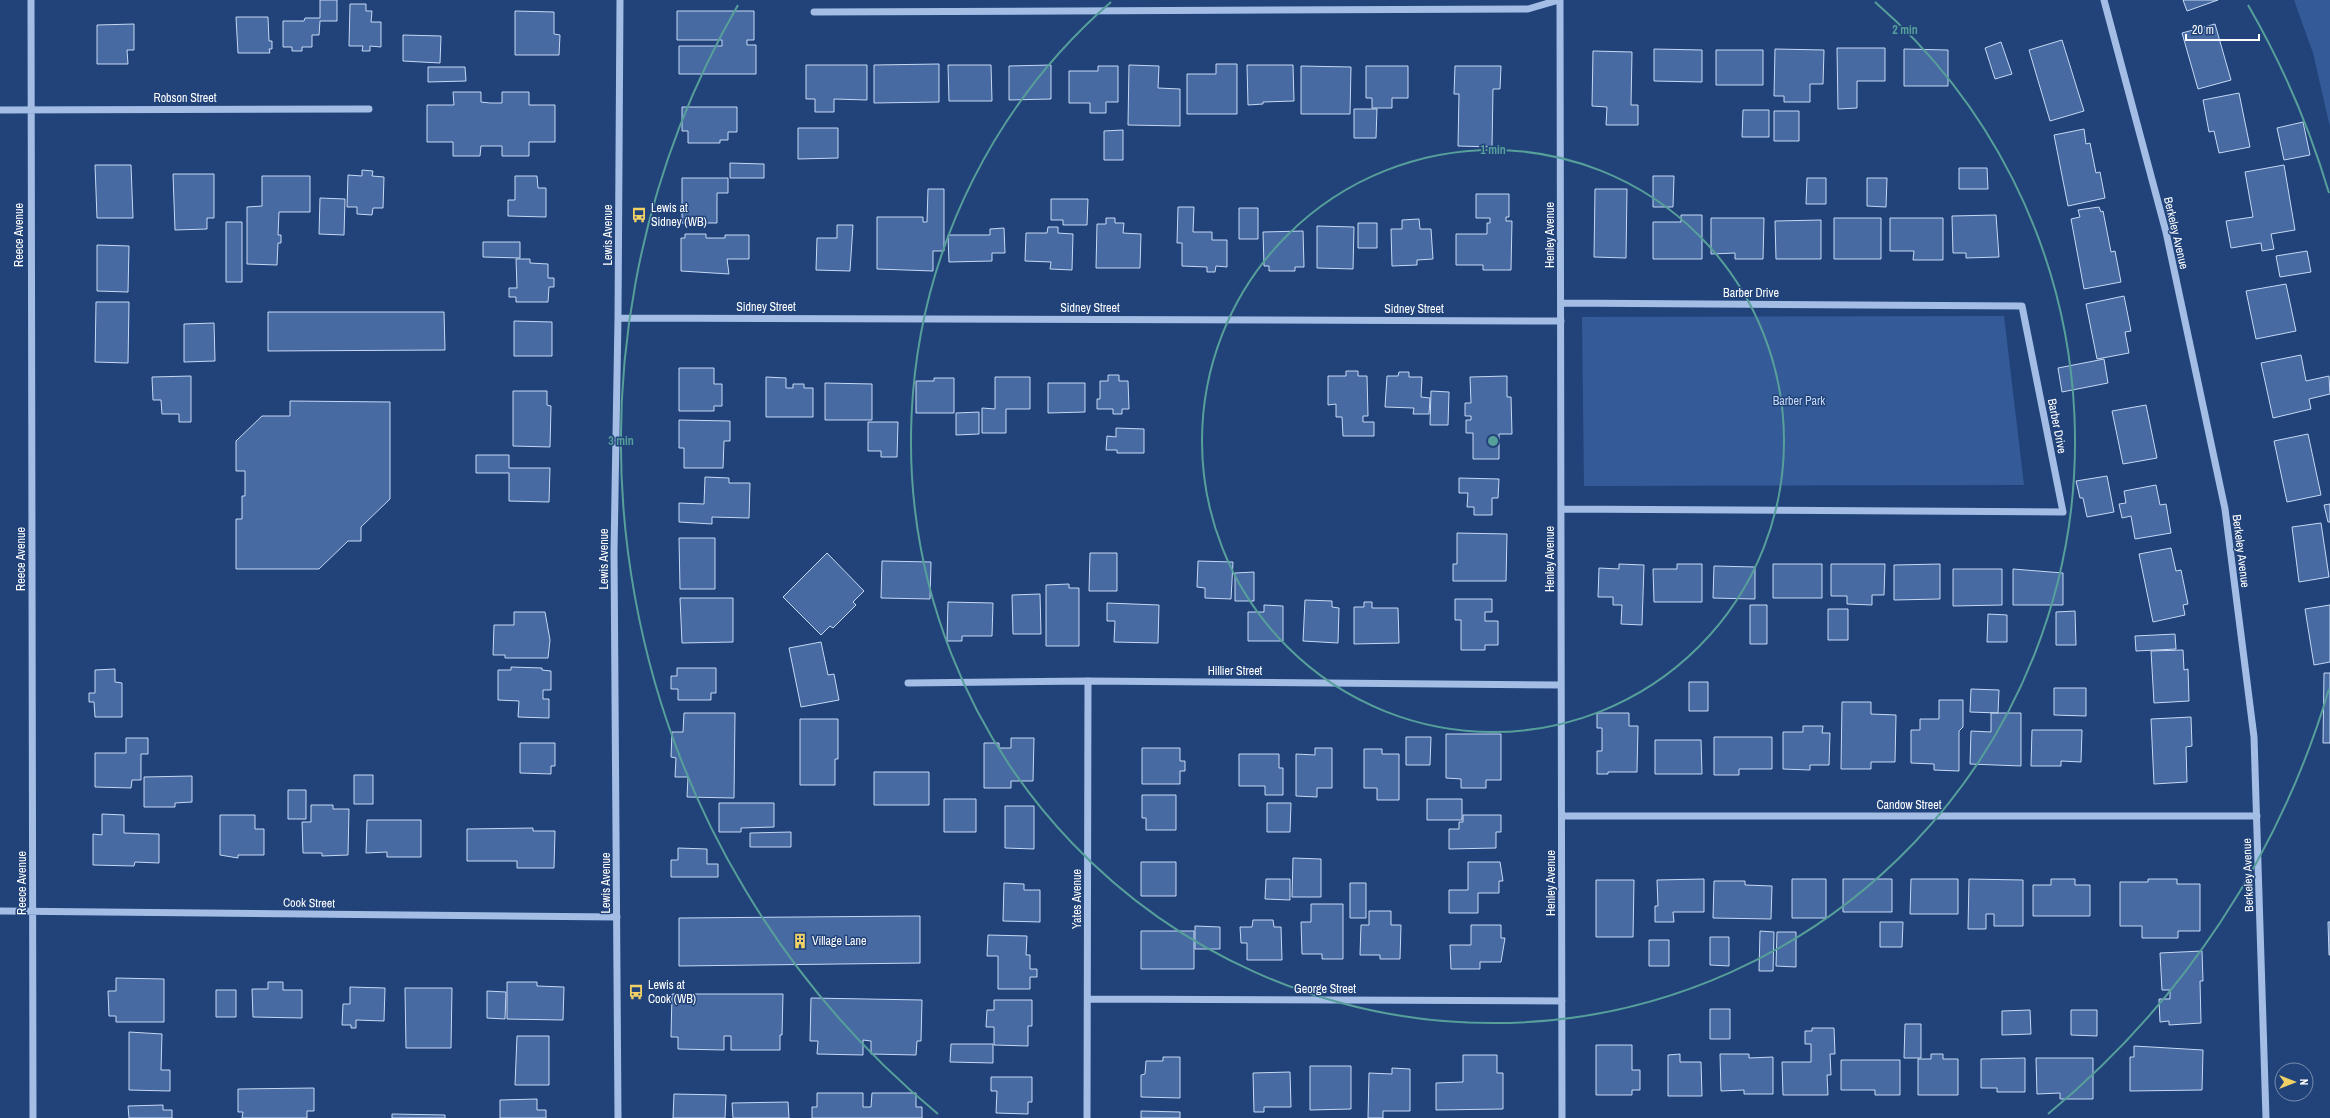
<svg xmlns="http://www.w3.org/2000/svg" width="2330" height="1118" font-family="'Archivo Narrow',sans-serif">
  <style>
    .green { fill: #345b98 }
    .building { fill: #466aa1; stroke: #c6d8f4 }
    .lines { fill: none; stroke-linecap: round; stroke-linejoin: round }
    .minor { stroke: #a3bde5; stroke-width: 7 }
    .ring { fill: none; stroke: #579f9a; stroke-width: 2 }
    .labels { text-anchor: middle; stroke-width: 3; stroke-linejoin: round; paint-order: stroke }
    .street-label { font-size: 12px; fill: #fff; stroke: #21437a }
    .poi-label { font-size: 12px; fill: #fff; stroke: #21437a; text-anchor: start }
    .park-label { font-size: 12px; fill: #c6d8f4; stroke: #21437a }
    .centre { fill: #579f9a; stroke: #21437a; stroke-width: 2 }
    .ring-label { font-size: 12px; text-anchor: middle; font-weight: bold; fill: #579f9a; stroke: #21437a; stroke-width: 3; stroke-linejoin: round; paint-order: stroke }
  </style>
  <rect width="100%" height="100%" fill="#21437a"/>
  <!-- green -->
  <path class="green" d="M2294 0H2330V127L2313 53Z
    M2004 316 2024 485 1584 486 1582 317Z"/>
  <!-- building -->
  <path class="building" d="M320 0H337V21H320L319 35H312V47H302V51H292V47H283V21H304L305 18H320Z
    M2183 0H2218L2187 11Z
    M350 4H366V11H372L371 22H381V47L370 46V51H362L363 46H349Z
    M515 11 554 12V34L560 35 559 55H515Z
    M677 11H754V40H747V45H756V74H679V46H722V40H677Z
    M236 17H268L269 41H272V49H269L270 53H238Z
    M134 24V50H127L128 64H97V25Z
    M2215 24 2231 80 2198 89 2182 33Z
    M403 35 441 36 440 63 403 61Z
    M2062 40 2084 111 2050 121 2029 50Z
    M2001 42 2012 74 1995 79 1985 48Z
    M1837 48H1885V81H1857V108L1838 109Z
    M1654 49 1702 50V82L1654 81Z
    M1775 49 1824 50 1823 84H1810V102H1784V96H1774Z
    M1904 49 1948 50V86H1904Z
    M1716 50H1763V85H1716Z
    M1593 51 1632 52 1631 105H1638V125H1606L1607 107 1592 106Z
    M939 64V102L874 103V65Z
    M1216 64H1237V114H1187V74H1216Z
    M806 65H867V100L834 99V112H815V99H806Z
    M948 65H991L992 101H949Z
    M1051 65V99L1009 100V66Z
    M1129 65 1159 66 1158 88 1180 89V126L1128 125Z
    M1247 65H1293L1294 101 1263 102V104L1248 105Z
    M1098 66H1118V102H1106V113H1090V103H1069V71H1098Z
    M1301 66 1351 67 1350 114H1301Z
    M1366 66H1408V98H1392V108H1372V98H1366Z
    M1455 66H1501L1500 89H1493L1492 147 1458 146 1459 94H1454Z
    M428 67H465L466 81 428 82Z
    M453 92H481V102L490 103H502V92H529V105H555V142H529V156H502V146H481L480 156H453V142H427V105H454Z
    M2239 93 2250 147 2219 153 2214 131 2209 132 2203 100Z
    M682 107H737V132H728V140H720V143H688V131H682Z
    M1354 109H1377L1376 138H1354Z
    M1743 110H1769V137H1742Z
    M1774 111H1799V141H1774Z
    M2303 122 2310 155 2284 160 2277 128Z
    M798 128H838V158L798 159Z
    M2084 129 2086 144 2090 143 2096 173 2100 172 2105 198 2068 206 2054 135Z
    M1123 130V160H1104V131Z
    M730 163 764 164V178H730Z
    M95 165H131L133 218H97Z
    M2284 165 2295 230 2271 234 2274 249 2262 251 2261 243 2231 248 2226 221 2253 217 2245 172Z
    M1959 168H1987L1988 189H1959Z
    M362 170 373 171 372 176 384 177 383 208H373L372 215 357 214V207H347L348 175 362 176Z
    M173 174H214V218H207V229L175 230Z
    M262 176H310V212H279L278 235H281V243H278L277 265 247 264V207L262 206Z
    M515 176H537L538 188H546V217L508 216V200H515Z
    M1653 176H1674L1673 207H1653Z
    M682 178H728V193H717V223H682Z
    M1807 178H1826V204H1806Z
    M1867 178H1887L1886 207 1867 206Z
    M928 189H944V251H933V271L877 269V217H923V222H927Z
    M1595 189H1627L1626 258 1594 257Z
    M1476 194H1509V217H1506V221H1512L1511 270H1483V265H1456V234H1487V223H1490V218H1476Z
    M320 198 345 199 344 235 319 234Z
    M1051 199H1088L1087 225H1063V220H1051Z
    M1178 207H1194L1193 232H1212V240H1227V267L1216 266 1215 272H1207V267L1182 266V243H1177Z
    M2099 207 2101 212 2103 211 2111 252 2115 251 2121 282 2084 289 2071 219 2080 217 2078 210Z
    M1239 208H1258V239H1239Z
    M1681 215H1702V259H1653V222H1681Z
    M1996 215 1999 257 1966 258V253H1953L1952 216Z
    M1106 218H1115V223H1124L1123 233 1141 234 1140 268H1096L1097 224H1106Z
    M1711 218H1764L1763 259H1735V253L1711 254Z
    M1834 218H1881V259H1834Z
    M1890 218H1943V260H1913L1914 251H1890Z
    M1419 219 1420 229H1431L1433 259 1417 260V265L1392 266 1391 229H1402V220Z
    M1821 220V259H1776L1775 221Z
    M226 222H242V282H226Z
    M1358 223H1377V248H1358Z
    M837 225H853L850 271 816 270 817 238H837Z
    M1317 226 1354 227 1353 269 1317 268Z
    M1048 227H1058V233L1073 234 1072 270 1050 269 1051 262 1025 261 1026 233H1047Z
    M1004 228 1005 253H992V261L949 262 948 235H990V229Z
    M1303 231 1304 267H1295V271H1269V266H1264L1263 232Z
    M685 234H706V238H725V235H749V259H727L729 274 681 271V238H685Z
    M483 242H520V258L483 257Z
    M97 245 129 246 128 292 97 291Z
    M2307 251 2311 272 2280 277 2276 256Z
    M516 259H530V263L548 264V278H554V287H549L548 302H516V297H509V288H517Z
    M2286 284 2296 331 2256 339 2246 291Z
    M2124 296 2131 331 2125 332 2129 353 2097 359 2086 304Z
    M96 302H129L128 363 95 362Z
    M268 312H444L445 350 268 351Z
    M514 321 552 322V356H514Z
    M214 323 215 361 184 362V324Z
    M2301 355 2306 381 2329 376 2330 394 2309 399 2311 409 2273 418 2261 363Z
    M2104 359 2108 383 2062 392 2058 368Z
    M679 368H714V384H722V406H714V411H679Z
    M1346 371H1358V376H1367L1368 416H1363V422H1374V436H1343L1342 417H1336V404L1328 405V376H1346Z
    M1399 372H1409V377H1422L1421 397 1430 398 1429 414H1413L1414 408 1385 407 1387 376H1398Z
    M1108 375H1119V381H1128L1129 409H1122V414H1113V409H1097V399H1100V381H1108Z
    M191 376V422H179V414H162L161 400H153L152 377Z
    M1507 376V397H1511L1512 434H1499V459H1473V433H1466V420H1471V416H1465V403H1471L1470 377Z
    M766 377 786 378V388H793V384H804V388H813V417H766Z
    M995 377H1030V409H1006V433H982V408L995 409Z
    M934 378H954V413H916V381H934Z
    M825 383 872 384V420H825Z
    M1048 383H1085V412L1048 413Z
    M513 391H547V405L551 406 550 447 513 446Z
    M1431 391 1449 392 1448 425H1430Z
    M290 401 390 402V499L361 527V541H348L319 569H236V519H242V496H245V471H236V441L262 416H290Z
    M2146 405 2157 458 2123 464 2112 411Z
    M979 412V434L956 435V413Z
    M679 420 730 421V441H724L723 468H684V448H679Z
    M868 422H898L897 457H881V451H868Z
    M1116 428 1144 429V453H1117V450H1106L1107 436 1116 437Z
    M2308 434 2321 495 2287 502 2274 441Z
    M476 455H509V468H550L549 502 509 501V473H476Z
    M2107 476 2114 512 2087 517 2083 498H2080L2076 481Z
    M705 477 729 478V483H750L749 518 712 517V524L679 522V503L704 504Z
    M1459 478 1499 479 1498 498H1492V515H1474V507H1467L1468 493H1459Z
    M2156 485 2160 505 2166 504 2171 533 2135 539 2131 516 2122 518 2119 504 2126 503 2124 491Z
    M2330 504V522H2328L2324 505Z
    M2321 523 2329 577 2299 582 2292 527Z
    M1457 533 1507 534 1506 581H1453V564H1457Z
    M679 538H715V589H680Z
    M2171 548 2176 571 2181 570 2188 604 2183 605 2185 615 2153 622 2139 554Z
    M827 553 864 591 853 602 856 605 833 628 830 626 821 635 783 597Z
    M1090 553H1117V591H1089Z
    M882 561 931 562 930 599 881 598Z
    M1198 561 1233 562 1231 599 1205 598V588L1197 587Z
    M1619 564 1644 565 1642 625 1621 624 1622 605H1613V597H1598L1599 568 1619 569Z
    M1677 564H1702V602H1654L1653 569H1677Z
    M1773 564H1822V598H1773Z
    M1831 564H1885L1884 595H1872V605L1847 604V596H1831Z
    M1940 564V599L1894 600V565Z
    M1714 566 1755 567V599L1713 598Z
    M1953 569H2002V605L1953 606Z
    M2013 569 2063 573V605H2013Z
    M1254 572V601H1235V573Z
    M1069 584V588H1079V646H1046V585Z
    M1040 594 1041 634H1013L1012 595Z
    M680 598H733V642L682 643Z
    M1455 599H1492V612H1485V621H1498V645H1485V650H1461V620H1455Z
    M1305 600 1332 601V607L1339 608 1338 643 1303 641Z
    M948 602 993 603 992 636H962V641H947Z
    M1364 602H1372V608H1398L1399 643 1354 644V607H1364Z
    M1107 603 1159 605 1158 643 1114 642 1115 621H1107Z
    M1264 605 1283 606V641H1248V612H1264Z
    M1750 605H1767V644H1750Z
    M2330 605V662L2314 665 2305 609Z
    M1828 609H1848V640H1828Z
    M2075 611 2076 645H2056V612Z
    M514 612H545L550 640 548 658H505V655H493L494 625H514Z
    M1988 614 2007 615V642H1987Z
    M2175 634 2176 649 2136 651 2135 636Z
    M821 642 828 675 834 674 839 700 801 707 789 648Z
    M2183 650 2184 670 2188 669 2189 701 2154 703 2151 651Z
    M511 667 542 668V670L551 671V690H543V699H549V718L518 717 519 701 498 700V670H511Z
    M677 668H716V693H711V700H678V689H671V676H677Z
    M115 669V682L122 683V717H95L94 702H89V693H95V670Z
    M2324 673H2330V743H2323Z
    M1689 682H1708V711H1689Z
    M2054 688H2086V716L2054 715Z
    M1971 689 1999 690 1998 713 1970 712Z
    M1939 700H1963V727L1959 731V771L1934 770V764L1911 763V730H1920V719H1939Z
    M1842 702H1871V714L1896 715 1895 762H1871V769H1841Z
    M684 713H735L734 798 687 797 688 777H675L676 758 671 757 672 732H683Z
    M1597 713H1629V726H1638L1637 772H1608V774H1597V751H1602V728H1597Z
    M1991 713H2021V766L1970 764 1971 731 1991 732Z
    M2191 717 2192 746 2186 747 2187 782 2154 784 2151 719Z
    M800 719H838V759H835V785H800Z
    M1803 726H1823L1822 733H1830L1829 765H1810V770L1783 769V732H1803Z
    M2032 730H2082L2081 762 2061 761V766H2031Z
    M1446 734H1501V780H1486V788H1461V779L1446 778Z
    M1406 737H1431L1430 765H1406Z
    M1714 737H1772V769H1739V775H1714Z
    M126 738H148V754H141V780H132L131 788 95 787V753H126Z
    M1011 738H1034L1033 781H1011V788H984V743H999V748H1011Z
    M1655 740H1701L1702 774H1655Z
    M520 743H555V766H551V774L520 773Z
    M1142 748H1180V761H1185V771H1180V784H1142Z
    M1315 748H1332V788H1317V797L1296 796V754L1315 755Z
    M1364 749H1382V754H1399V800H1377V788H1364Z
    M1239 754H1279V768H1283V795H1265V786H1239Z
    M874 772H929V805H874Z
    M354 775H373V804H354Z
    M192 776V802L175 803V807H144V777Z
    M288 790H306V819H288Z
    M1142 795H1176V830H1146V818H1142Z
    M944 799H976V832H944Z
    M1427 799H1462V820H1427Z
    M719 803H774V827L741 828V832H719Z
    M1267 803H1291L1290 832H1267Z
    M311 805H333V809H349L348 855 322 856V853H303L302 822H311Z
    M1005 806H1034V849L1005 848Z
    M102 814 124 815V833L159 834V863L135 862 134 866 93 865V834L102 835Z
    M220 815H255V829H264V855H238V858L220 855Z
    M1463 815H1501V832H1496V848L1449 849V829H1459V822H1463Z
    M367 820H421V857H387V852L366 853Z
    M533 828V831H555L554 868H517V861H467V829Z
    M791 832V847H750V833Z
    M678 848 707 849V864H718V877H671V860H678Z
    M1293 858 1321 859V897H1292Z
    M1141 862H1176V896H1141Z
    M1468 862H1500L1503 881H1499V893H1478V913H1449V890H1468Z
    M1266 879H1290V900L1265 899Z
    M1704 879V912H1673L1674 922H1655V906H1658L1657 880Z
    M1792 879H1826V918H1792Z
    M1843 879H1892V912H1843Z
    M1911 879H1958V914H1910Z
    M1969 879 2023 880V926H1994V914H1986V929H1968Z
    M2051 879H2075V885H2090V916H2033V885H2051Z
    M2148 879H2177V884H2200V931H2178V938H2142V926H2120V882H2148Z
    M1596 880H1634L1633 937H1596Z
    M1714 881H1745V885L1772 886 1771 919 1713 918Z
    M1004 883 1024 884V890H1040V922L1003 921Z
    M1350 883H1366V918H1350Z
    M1311 904H1343V959H1322V954H1302L1301 922H1311Z
    M1369 911H1391V925H1401L1400 959H1380V955H1360L1361 925H1369Z
    M920 916V963L679 966V918Z
    M1253 920H1273L1274 927H1281L1282 960H1247V943H1241L1240 927H1252Z
    M1880 922H1903L1902 947H1880Z
    M2328 922H2330V955H2329Z
    M1471 925H1501V938H1505L1501 962H1480V969H1451L1450 945H1471Z
    M1195 926 1220 927V949H1195Z
    M1141 931H1194V969H1141Z
    M1760 931 1774 932 1773 971H1759Z
    M1777 932H1796V967L1776 966Z
    M988 935 1027 936 1026 955H1030V969H1037V977H1030V989H998V956H987Z
    M1710 937H1729V966L1710 965Z
    M1649 940H1669V966H1649Z
    M2202 951 2203 981H2200L2201 1023 2169 1025V1021L2160 1022 2159 999H2170V990H2162L2160 953Z
    M116 978 164 979V1022H116V1016H109L108 991H116Z
    M268 982H283V990H302V1018L253 1017 252 989H268Z
    M507 982H537V986L564 987 563 1020 507 1019Z
    M350 987 385 988 384 1021 356 1020V1028H351V1025H342L343 1004H350Z
    M405 988H452L451 1048H406Z
    M216 990H236V1017H216Z
    M487 991 506 992 505 1019 487 1018Z
    M672 994H783L782 1035H780V1050H731V1036H724V1050L678 1049V1037H671Z
    M811 998 922 1000 921 1041H917L916 1055 871 1054V1041L863 1040V1055L817 1054 818 1041H810Z
    M994 1000H1032V1026H1028V1046L994 1045V1027H986L987 1010H994Z
    M1710 1009H1730V1039H1710Z
    M2030 1010 2031 1034 2002 1035V1011Z
    M2071 1010H2097V1036L2071 1035Z
    M1905 1024H1921V1058H1904Z
    M1812 1028H1834L1835 1054H1830L1831 1075H1827L1828 1095H1783L1782 1062H1811V1044H1805V1031H1812Z
    M129 1032 162 1034 161 1070H170V1091L129 1090Z
    M517 1036H549V1085H515Z
    M951 1044H993V1063L950 1062Z
    M1596 1045H1632V1070H1640V1090H1632V1095H1596Z
    M2134 1046 2203 1050 2202 1090 2130 1091V1057H2134Z
    M1680 1054V1062H1701L1702 1096H1668V1055Z
    M1720 1054H1749V1058L1773 1057V1094H1744V1090L1721 1091Z
    M1931 1054H1943V1059H1958V1095H1918V1059H1931Z
    M1463 1055H1497V1073H1503V1109L1436 1110V1083L1463 1082Z
    M1163 1057H1180V1098L1141 1097V1075L1145 1074 1146 1061H1163Z
    M2025 1058V1092H1997V1088H1981V1059Z
    M2036 1058H2093V1099H2060V1093L2037 1094Z
    M1841 1060H1900V1095H1875V1090H1841Z
    M1310 1066H1351V1109L1310 1110Z
    M1392 1068 1410 1069V1111H1383V1118H1368L1369 1073 1392 1074Z
    M1290 1072 1291 1107H1264V1112H1254L1253 1073Z
    M991 1077H1032V1102H1028V1114L996 1113 997 1091H991Z
    M314 1088V1111H307V1118H242L243 1112H238V1089Z
    M817 1093H863V1107H871L872 1093H916V1107H922V1118H812V1107H817Z
    M674 1094 726 1095 725 1118H673Z
    M537 1099V1110H546V1118H500V1100Z
    M788 1102 789 1118H733L732 1103Z
    M163 1105V1110H172V1118H129L128 1106Z
    M1141 1111 1180 1112V1118H1141Z
    M392 1114 445 1115V1118H392Z"/>
  <g class="lines">
    <!-- minor -->
    <path class="minor" d="M31 0 33 1118
      M1560 0 1562 1118
      M2104 0 2166 232 2225 509 2254 737 2266 1118
      M814 12 1528 9 1559 0
      M0 110 369 109
      M1561 303 2022 306 2063 512 1561 509
      M618 318 1561 321
      M908 683 1088 681 1561 685
      M1562 816H2257
      M0 911 617 917
      M1088 999 1562 1001
      M618 1118 614 552 618 318 620 0
      M1087 1118 1088 681"/>
  </g>
  <!-- distance rings -->
  <g class="ring">
    <circle cx="1493" cy="441" r="291"/>
    <path d="M1875 2A582 582 0 1 1 1111 2"/>
    <path d="M2329 689A872 872 0 0 1 2048 1114M938 1114A872 872 0 0 1 738 5M2248 5A872 872 0 0 1 2329 193"/>
  </g>
  <!-- icons -->
  <defs>
    <g id="bus-bare" transform="scale(1.2)"><path d="M-5-6H5V4H4V6H2V4H-2V6H-4V4H-5ZM-3.5-4V0h7V-4ZM-3.5 1.2v1.5H-2V1.2ZM2 1.2v1.5H3.5V1.2Z" fill="#f1d165" stroke="#21437a" stroke-width="2.5" paint-order="stroke"/></g>
    <g id="building-bare" transform="scale(1.2)"><path d="M-4-6H4V6H1V3H-1V6H-4ZM-2.5-4.3h1.7v1.8h-1.7ZM.8-4.3h1.7v1.8H.8ZM-2.5-1h1.7V.8h-1.7ZM.8-1h1.7V.8H.8Z" fill="#f1d165" stroke="#21437a" stroke-width="2.5" paint-order="stroke"/></g>
  </defs>
  <g fill-rule="evenodd">
    <use href="#bus-bare" x="639" y="215"/>
    <use href="#building-bare" x="800" y="941"/>
    <use href="#bus-bare" x="636" y="992"/>
  </g>
  <g class="labels">
    <!-- street labels -->
    <g class="street-label">
      <text x="185" y="102">Robson Street</text>
      <text transform="translate(2176 233) rotate(77)" y="4">Berkeley Avenue</text>
      <text transform="translate(19 235) rotate(-90)" y="4">Reece Avenue</text>
      <text transform="translate(608 235) rotate(-90)" y="4">Lewis Avenue</text>
      <text transform="translate(1550 235) rotate(-90)" y="4">Henley Avenue</text>
      <text x="1751" y="297">Barber Drive</text>
      <text x="766" y="311">Sidney Street</text>
      <text x="1090" y="312">Sidney Street</text>
      <text x="1414" y="313">Sidney Street</text>
      <text transform="translate(2057 426) rotate(79)" y="4">Barber Drive</text>
      <text transform="translate(2241 551) rotate(83)" y="4">Berkeley Avenue</text>
      <text transform="translate(21 559) rotate(-90)" y="4">Reece Avenue</text>
      <text transform="translate(604 559) rotate(-90)" y="4">Lewis Avenue</text>
      <text transform="translate(1550 559) rotate(-90)" y="4">Henley Avenue</text>
      <text x="1235" y="675">Hillier Street</text>
      <text x="1909" y="809">Candow Street</text>
      <text transform="translate(2248 875) rotate(-92)" y="4">Berkeley Avenue</text>
      <text transform="translate(22 883) rotate(-90)" y="4">Reece Avenue</text>
      <text transform="translate(606 883) rotate(-90)" y="4">Lewis Avenue</text>
      <text transform="translate(1551 883) rotate(-90)" y="4">Henley Avenue</text>
      <text transform="translate(1077 899) rotate(-90)" y="4">Yates Avenue</text>
      <text transform="translate(309 903) rotate(1)" y="4">Cook Street</text>
      <text x="1325" y="993">George Street</text>
    </g>
    <!-- poi labels -->
    <g class="poi-label">
      <text x="651" y="212">Lewis at<tspan x="651" dy="14">Sidney (WB)</tspan></text>
      <text x="812" y="945">Village Lane</text>
      <text x="648" y="989">Lewis at<tspan x="648" dy="14">Cook (WB)</tspan></text>
    </g>
    <!-- park labels -->
    <g class="park-label">
      <text x="1799" y="405">Barber Park</text>
    </g>
  </g>
  <circle cx="1493" cy="441" r="6" class="centre"/>
  <g class="ring-label">
    <text x="1905" y="34">2 min</text>
    <text x="1493" y="154">1 min</text>
    <text x="621" y="445">3 min</text>
  </g>
  <!-- north arrow -->
  <g transform="translate(2294 1082) rotate(90)"><circle r="19" fill="#21437a" stroke="#7a8eaf"/>
  <path d="M0-3L7 15L0 10L-7 15Z" fill="#f1d165"/>
  <text y="-6" font-size="11" font-weight="bold" text-anchor="middle" fill="#ffffff">N</text>
  </g>
  <!-- scale -->
  <path d="M2186 34v6h73v-6" fill="none" stroke="#ffffff" stroke-width="2"/>
  <text x="2192" y="34" font-size="12" fill="#ffffff" stroke="#21437a" stroke-width="3" paint-order="stroke">20 m</text>
</svg>
